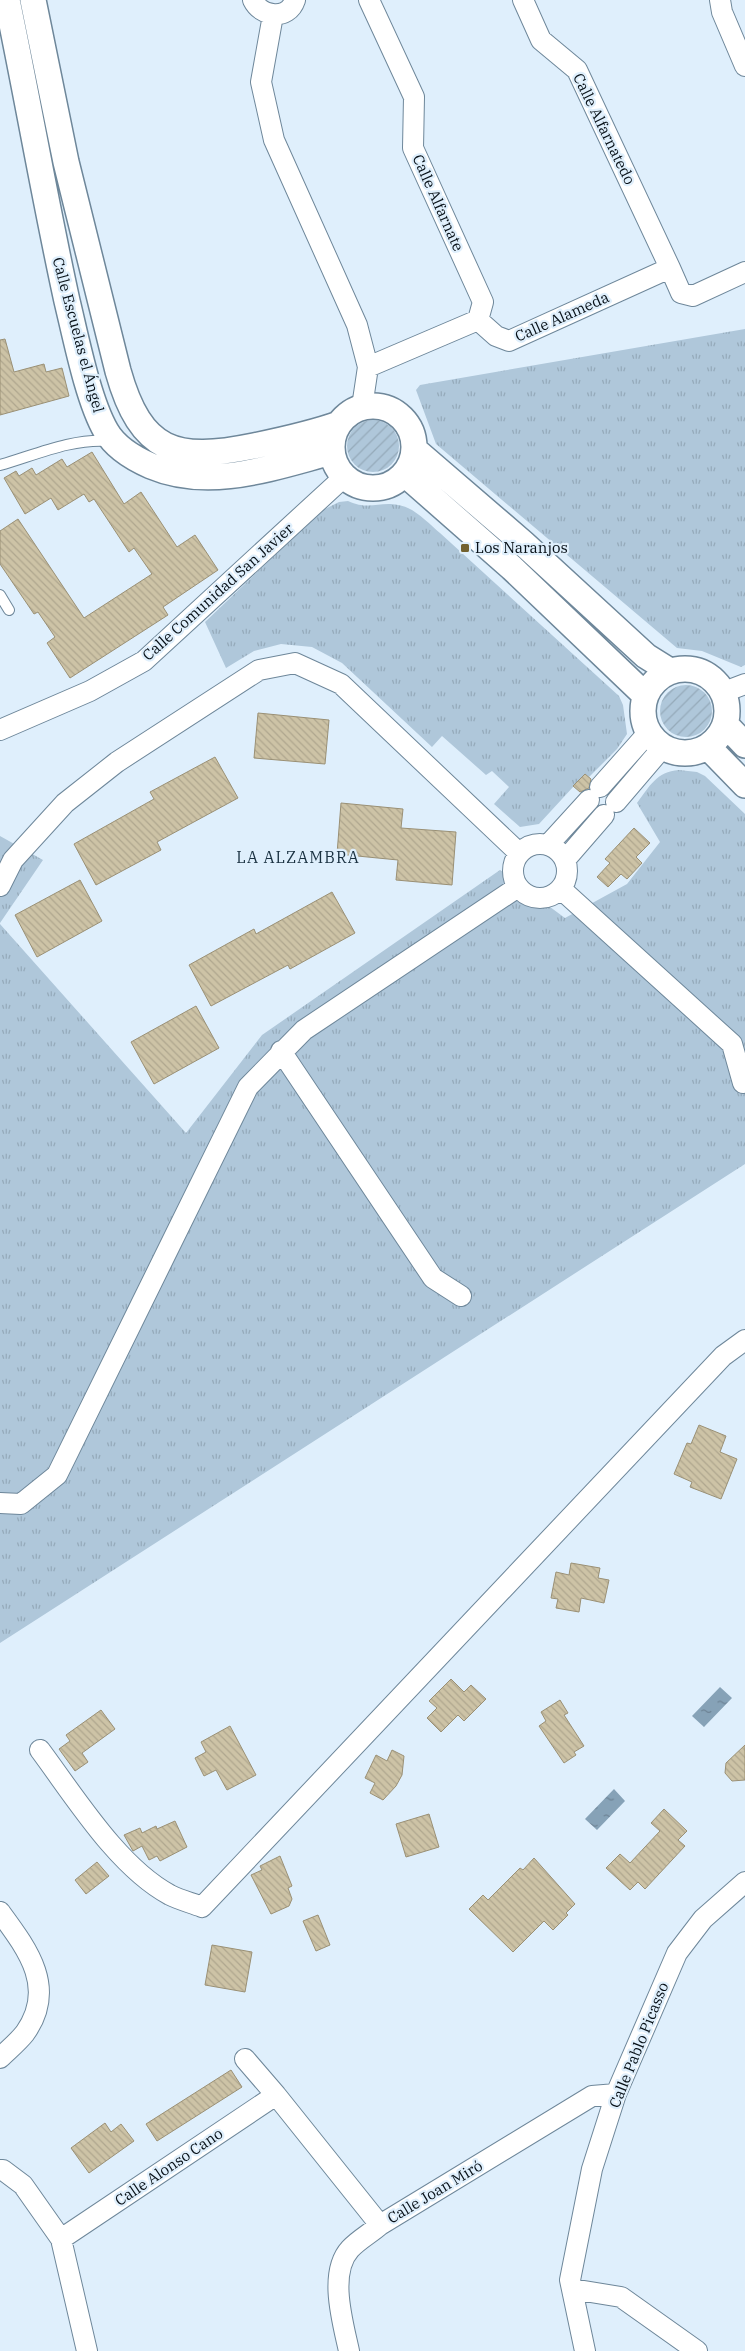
<svg xmlns="http://www.w3.org/2000/svg" width="745" height="2351" font-family="'IBM Plex Serif',serif">
  <style>
    .grass { fill: url(#grass-tufts) }
    .garden { fill: url(#garden-furrows) }
    .water { fill: url(#water-ripples) }
    .building { fill: url(#building-back-hatch); stroke: #9a9075 }
    .lines { fill: none; stroke-linecap: round; stroke-linejoin: round }
    .service-casing { stroke: #6e879a; stroke-width: 12 }
    .minor-casing { stroke: #6e879a; stroke-width: 22 }
    .tertiary-casing { stroke: #6e879a; stroke-width: 28 }
    .service { stroke: #fff; stroke-width: 10 }
    .minor { stroke: #fff; stroke-width: 20 }
    .tertiary { stroke: #fff; stroke-width: 25 }
    .poi-dot { fill: #736230; stroke: #dfeffc; stroke-width: 2 }
    .labels { text-anchor: middle; stroke-width: 4.5; stroke-linejoin: round; paint-order: stroke }
    .street-label { font-size: 15px; fill: #060f16; stroke: #dfeffc }
    .poi-label { font-size: 15px; fill: #060f16; stroke: #dfeffc; text-anchor: start }
    .neighbourhood-label { font-size: 16px; letter-spacing: 1px; fill: #193040; stroke: #dfeffc }
  </style>
  <defs>
    <pattern id="grass-tufts" width="24" height="20" patternUnits="userSpaceOnUse" patternTransform="scale(1.25)"><rect width="24" height="20" fill="#afc7da"/><path d="M3 7l-1-3M5 7V3M7 7l1-3M15 17l-1-3M17 17v-4M19 17l1-3" fill="none" stroke="#95aaba"/></pattern>
    <pattern id="garden-furrows" width="10" height="10" patternUnits="userSpaceOnUse" patternTransform="scale(1.25)"><rect width="10" height="10" fill="#afc7da"/><path d="M-1 1l2-2M0 10L10 0M9 11l2-2" fill="none" stroke="#95aaba"/></pattern>
    <pattern id="water-ripples" width="26" height="14" patternUnits="userSpaceOnUse" patternTransform="scale(1.25)"><rect width="26" height="14" fill="#86a2b7"/><path d="M2 4q2-2 4 0t4 0M15 11q2-2 4 0t4 0" fill="none" stroke="#6c8294"/></pattern>
    <pattern id="building-back-hatch" width="6" height="6" patternUnits="userSpaceOnUse" patternTransform="scale(1.25)"><rect width="6" height="6" fill="#cdc3a6"/><path d="M-1 5l2 2M0 0l6 6M5-1l2 2" fill="none" stroke="#afa68e"/></pattern>
  </defs>
  <rect width="100%" height="100%" fill="#dfeffc"/>
  <!-- grass -->
  <path class="grass" d="M745 329V665L741 667 702 651 677 648 436 444 416 390 420 385Z
    M348 501C370 511 379 501 398 505 414 507 428 523 440 533L619 696 623 705 627 734 617 749 589 777 585 774 539 824 520 827 494 804 509 787 492 771 486 775 442 736 432 747 342 663 312 647 281 644 254 651 226 668 205 622 321 511 339 502Z
    M679 770 697 772 705 776 745 814V1164L0 1643V924L186 1133 262 1035 500 870 565 918 627 884 660 842 637 803C650 786 656 772 679 770Z
    M0 836 43 860 0 923Z"/>
  <!-- garden -->
  <path class="garden" d="M347 446a26 26 0 1 1 52 0a26 26 0 1 1-52 0Z
    M660 711a26 26 0 1 1 52 0a26 26 0 1 1-52 0Z"/>
  <!-- water -->
  <path class="water" d="M720 1687 732 1698 704 1727 692 1716Z
    M614 1789 625 1801 597 1830 585 1819Z"/>
  <!-- building -->
  <path class="building" d="M5 339 14 372 44 364 46 372 62 368 69 396 0 415V340Z
    M92 452 124 504 141 492 177 547 195 535 218 570 163 607 168 615 70 678 47 643 55 637 38 612 34 614 0 564V531L18 519 84 618 152 574 134 548 129 552 94 499 89 502 84 494 58 510 51 498 25 514 4 478 16 471 19 476 32 468 36 475 62 459 67 467Z
    M258 713 329 720 325 764 254 758Z
    M215 757 238 798 157 842 161 850 96 885 74 844 154 799 150 792Z
    M585 774 591 779 589 788 580 792 573 786Z
    M341 803 403 809 401 828 456 832 452 885 396 880 398 860 337 854Z
    M634 828 650 843 636 857 642 863 627 879 621 874 608 887 597 877 610 863 605 859Z
    M80 880 102 921 37 957 15 915Z
    M332 892 355 933 290 969 288 965 211 1006 189 965 254 929 256 934Z
    M196 1006 219 1048 154 1084 131 1042Z
    M699 1425 726 1436 720 1452 737 1459 721 1499 690 1487 692 1482 674 1474 687 1443 691 1444Z
    M571 1563 600 1568 598 1578 609 1580 604 1603 581 1598 579 1612 556 1608 558 1599 551 1598 556 1572 569 1575Z
    M451 1679 464 1692 471 1685 486 1699 464 1721 458 1715 441 1732 427 1718 437 1708 429 1701Z
    M560 1700 568 1713 564 1715 584 1746 574 1752 576 1755 564 1763 539 1726 546 1721 541 1712Z
    M101 1710 115 1729 82 1753 88 1762 75 1771 59 1749 70 1741 66 1735Z
    M230 1726 256 1775 227 1790 216 1770 204 1776 195 1758 206 1752 201 1742Z
    M745 1745V1780L732 1781 725 1773 726 1763Z
    M392 1750 404 1756 402 1775 396 1786 383 1800 370 1793 375 1783 365 1778 376 1755 387 1761Z
    M664 1809 687 1831 678 1840 685 1846 645 1889 638 1882 630 1890 606 1868 620 1854 630 1863 660 1831 651 1823Z
    M429 1814 439 1847 406 1857 396 1824Z
    M175 1821 187 1847 160 1861 157 1856 149 1860 142 1846 133 1851 124 1835 140 1828 142 1833 156 1826 157 1829Z
    M280 1856 292 1886 288 1888 292 1899 289 1906 271 1914 251 1875 262 1870 260 1866Z
    M534 1858 575 1904 566 1913 568 1915 553 1930 544 1921 513 1952 469 1909 483 1895 488 1900 520 1868 523 1870Z
    M97 1862 109 1876 86 1894 75 1880Z
    M318 1915 330 1945 316 1951 303 1921Z
    M212 1945 252 1952 245 1992 205 1985Z
    M231 2070 242 2087 157 2141 146 2124Z
    M105 2123 111 2132 121 2124 134 2141 89 2173 71 2148Z"/>
  <g class="lines">
    <!-- service casing -->
    <g class="service-casing">
      <path id="service" d="M0 465C35 455 72 438 109 441
        M0 595 9 610"/>
    </g>
    <!-- minor casing -->
    <g class="minor-casing">
      <path id="minor" d="M253 0C261 17 288 21 295 0
        M369 0 414 97 413 148 483 302 478 320
        M523 0 541 40 577 70 670 268
        M720 0 722 12 745 66
        M273 15 261 82 274 140 357 325 368 367 362 407
        M368 367 478 320 496 336 509 341 670 268 681 293 693 296 745 272
        M724 692 745 684
        M0 730 90 691 144 661 344 477
        M600 787 648 733
        M616 802 663 747
        M513 871a27 27 0 1 1 54 0a27 27 0 1 1-54 0Z
        M548 845 589 800
        M565 860 604 815
        M0 886 13 860 65 803 117 762 259 670 295 663 341 684 519 853
        M561 889 732 1044 743 1083
        M281 1051 433 1278 461 1296
        M0 1503 21 1504 57 1475 248 1087 304 1030 518 887
        M40 1750C75 1797 118 1867 170 1895 180 1900 192 1903 202 1907L723 1356 745 1340
        M0 1912C28 1950 57 1988 25 2033 18 2042 8 2050 0 2058
        M245 2059 276 2095 380 2225
        M0 2170H3L23 2185 61 2239 87 2351
        M61 2239 276 2095
        M572 2289 621 2297 697 2351
        M349 2351C343 2323 328 2273 350 2249 358 2240 371 2233 380 2225L592 2096 616 2094
        M585 2351 570 2280 592 2169 616 2094 677 1953 703 1919 745 1882"/>
    </g>
    <!-- tertiary casing -->
    <g class="tertiary-casing">
      <path id="tertiary" d="M7 0C28 100 45 201 67 301 76 338 88 400 106 431 115 447 135 459 151 466 210 491 274 467 332 452
        M33 0 66 162 118 371C141 453 176 462 254 446 283 440 311 434 339 424
        M332 447a41 41 0 1 1 82 0a41 41 0 1 1-82 0Z
        M415 450 523 543 646 656 670 671
        M405 474 512 568 645 695
        M643 711a42 42 0 1 1 84 0a42 42 0 1 1-84 0Z
        M726 725 745 745
        M708 747 745 785"/>
    </g>
    <!-- service -->
    <use href="#service" class="service"/>
    <!-- minor -->
    <use href="#minor" class="minor"/>
    <!-- tertiary -->
    <use href="#tertiary" class="tertiary"/>
  </g>
  <!-- markers -->
  <rect class="poi-dot" x="460" y="543" width="10" height="10" rx="2.5"/>
  <g class="labels">
    <!-- street labels -->
    <g class="street-label">
      <text transform="translate(604 129) rotate(64)" y="5">Calle Alfarnatedo</text>
      <text transform="translate(438 203) rotate(66)" y="5">Calle Alfarnate</text>
      <text transform="translate(562 317) rotate(-24)" y="5">Calle Alameda</text>
      <text transform="translate(78 335) rotate(75)" y="5">Calle Escuelas el Ángel</text>
      <text transform="translate(218 592) rotate(-42)" y="5">Calle Comunidad San Javier</text>
      <text transform="translate(639 2045) rotate(-68)" y="5">Calle Pablo Picasso</text>
      <text transform="translate(169 2167) rotate(-34)" y="5">Calle Alonso Cano</text>
      <text transform="translate(435 2192) rotate(-31)" y="5">Calle Joan Miró</text>
    </g>
    <!-- poi labels -->
    <g class="poi-label">
      <text x="475" y="553">Los Naranjos</text>
    </g>
    <!-- neighbourhood labels -->
    <g class="neighbourhood-label">
      <text x="298" y="863">LA ALZAMBRA</text>
    </g>
  </g>
</svg>
